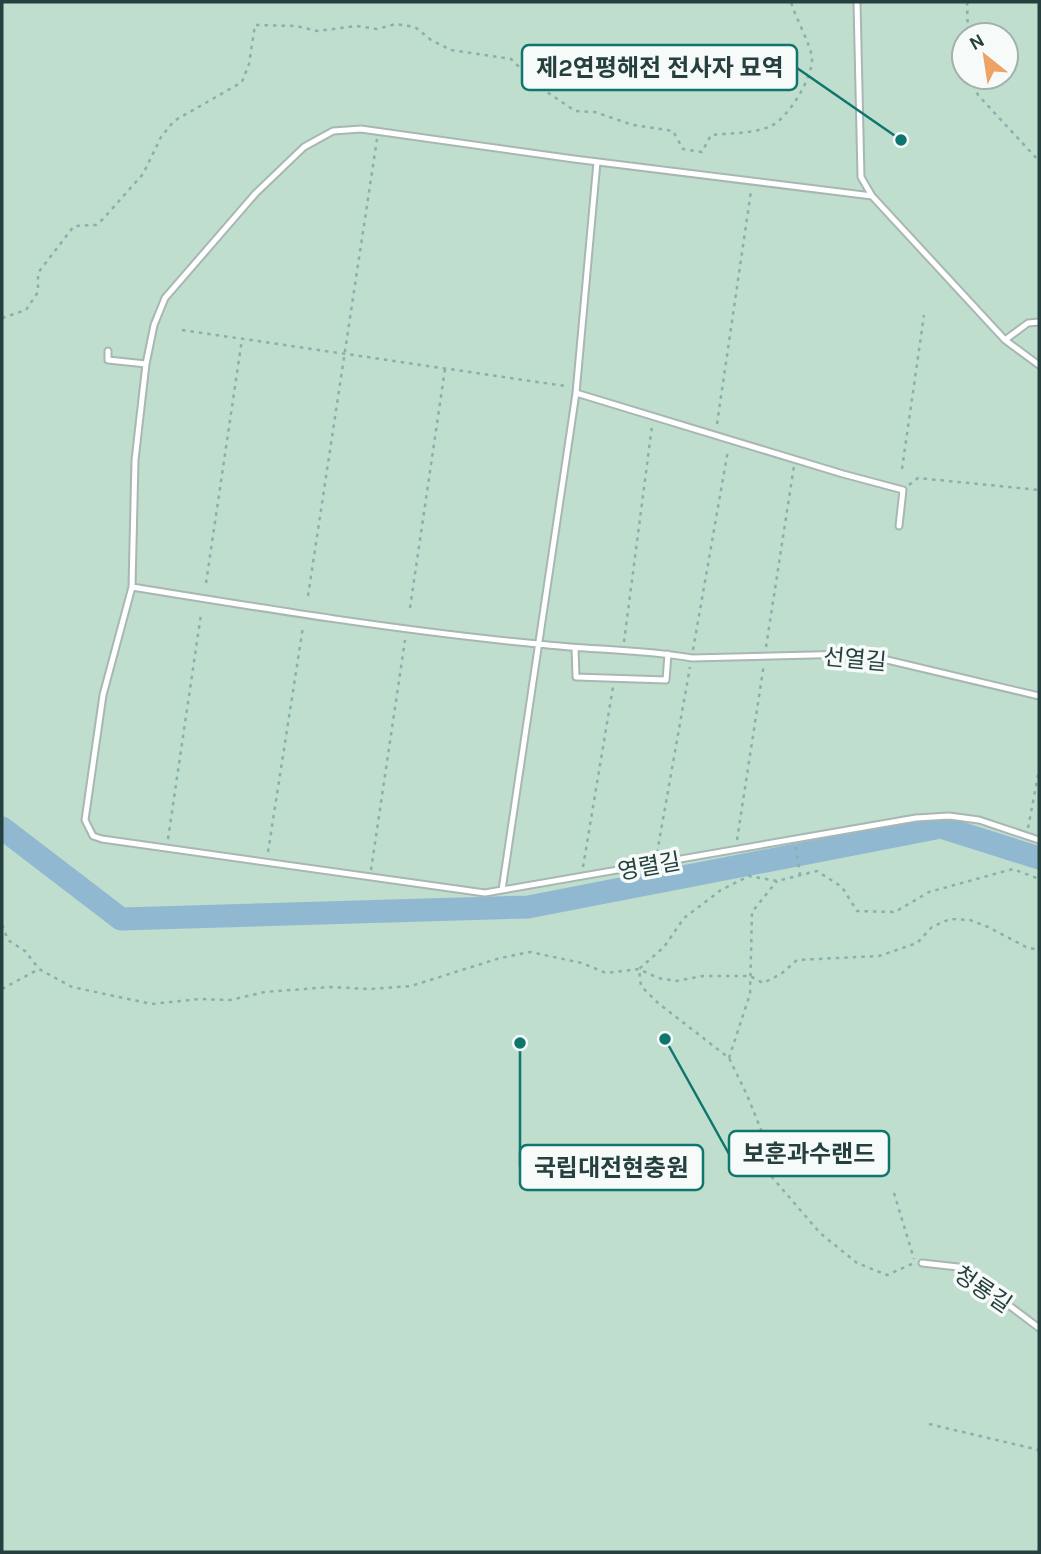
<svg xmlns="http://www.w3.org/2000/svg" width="1041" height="1554" viewBox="0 0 1041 1554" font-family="Karla,'Noto Sans KR',sans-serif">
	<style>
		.green { fill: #bfdece; fill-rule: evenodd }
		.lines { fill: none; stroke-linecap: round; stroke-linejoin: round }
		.river { stroke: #90b9d1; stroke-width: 23 }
		.service-casing { stroke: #a8b6b4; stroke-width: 9 }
		.path { stroke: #87b1ac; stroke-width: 2.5; stroke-dasharray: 3.5 5; stroke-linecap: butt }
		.service { stroke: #fff; stroke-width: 5 }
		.labels { text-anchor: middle; stroke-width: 7; stroke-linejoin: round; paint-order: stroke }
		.street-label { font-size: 23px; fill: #25403e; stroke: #f6faf9 }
		.leader { fill: none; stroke: #0f766e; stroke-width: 2.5 }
		.callout-dot { fill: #0f766e; stroke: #f6faf9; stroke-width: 2.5 }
		.callout { fill: #f6faf9; stroke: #0f766e; stroke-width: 2.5 }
		.callout-label { font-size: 24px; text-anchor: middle; font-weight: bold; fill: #25403e }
	</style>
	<rect width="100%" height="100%" fill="#e6eeec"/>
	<path class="green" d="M2 2H1039V1552H2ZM964 35H1006V77H964Z"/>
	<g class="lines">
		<path class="river" d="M2 828 121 919 528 907 941 827 1039 858"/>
		<g class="service-casing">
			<path id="service" d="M857 2 861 177 872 196 1005 340 1039 365
				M872 196 574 159 361 129 333 131 304 147 256 193 165 298 154 325 146 364 135 460 132 587 103 695 85 820 93 836 102 839 485 893 916 818 949 816 979 820 1039 840
				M1005 340 1028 323 1039 322
				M108 351V360L146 364
				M576 393 597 162
				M132 587C267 609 402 631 538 644 589 650 641 649 692 658L853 654 883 659 1039 696
				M575 648 576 677 666 680 668 654
				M502 890 576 393 843 474 903 490 899 526
				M922 1263 958 1267 1039 1328"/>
		</g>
		<path class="path" d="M967 2 968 35
			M970 77 978 95 1039 161
			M2 318 26 310 38 292V273L74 226 96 225 103 219 143 174 161 137 174 121 242 82 249 64 255 25 296 26 317 31 357 26 377 29 396 24 415 27 431 40 451 50 511 59 541 88 575 111 595 112 633 125 673 131 683 149 702 152 711 135C730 133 753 134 771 126 788 118 813 78 812 58 811 45 795 17 791 2
			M182 330 565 386
			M717 424 751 191
			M902 469 924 315
			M909 485 918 478 1039 490
			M206 583 242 339
			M308 596 377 139
			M410 608 445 369
			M624 642 652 426
			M766 647 794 466
			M693 650 728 450
			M1028 828 1039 770
			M168 839 201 614
			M737 840 764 664
			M796 847 800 875
			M268 852 303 627
			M657 853 690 667
			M583 867 613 687
			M371 870 405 640
			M2 925 8 940 25 951 39 969
			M2 989 39 969 72 987 152 1004 199 999 230 1000 265 992 330 987 370 989 411 986 500 958 530 952 582 963 606 973 639 969 658 978 676 981 703 976H750L763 983 781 974 797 960 879 956 917 943 932 927 950 919 970 920 988 927 1026 947 1039 950
			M729 1058 750 994 752 912 777 881
			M894 1193 914 1259
			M912 1264 887 1275 857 1263 820 1233 765 1169 764 1137 747 1095 729 1058 658 1003 641 986 639 969 664 947 684 918 721 890 749 876 777 881 817 871 842 887 857 911 895 912 929 892 1013 869 1039 879
			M929 1424 1039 1450"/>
		<use href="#service" class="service"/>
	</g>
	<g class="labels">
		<g class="street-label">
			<text transform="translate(855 659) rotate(5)" y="8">선열길</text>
			<text transform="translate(649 866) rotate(-10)" y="8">영렬길</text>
			<text transform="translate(983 1289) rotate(34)" y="8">청룡길</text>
		</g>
	</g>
	<path class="leader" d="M901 140L797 68M665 1039L729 1154M520 1043L520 1167"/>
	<g class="callout-dot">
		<circle cx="901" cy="140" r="7"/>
		<circle cx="665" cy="1039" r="7"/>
		<circle cx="520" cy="1043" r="7"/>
	</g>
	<g class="callout">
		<rect x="522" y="45" width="275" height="45" rx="7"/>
		<rect x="729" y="1131" width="160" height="45" rx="7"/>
		<rect x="520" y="1145" width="183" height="45" rx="7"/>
	</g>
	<g class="callout-label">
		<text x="660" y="76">제2연평해전 전사자 묘역</text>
		<text x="809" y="1162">보훈과수랜드</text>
		<text x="611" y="1176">국립대전현충원</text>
	</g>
	<rect width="1041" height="1554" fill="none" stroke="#25403e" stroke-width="7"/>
	<g transform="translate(985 56) rotate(330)"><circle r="33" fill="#f6faf9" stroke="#a2b0ae" stroke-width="2"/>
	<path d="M0-5L12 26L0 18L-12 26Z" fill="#eea263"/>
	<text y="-10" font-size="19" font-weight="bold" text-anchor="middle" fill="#25403e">N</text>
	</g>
</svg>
